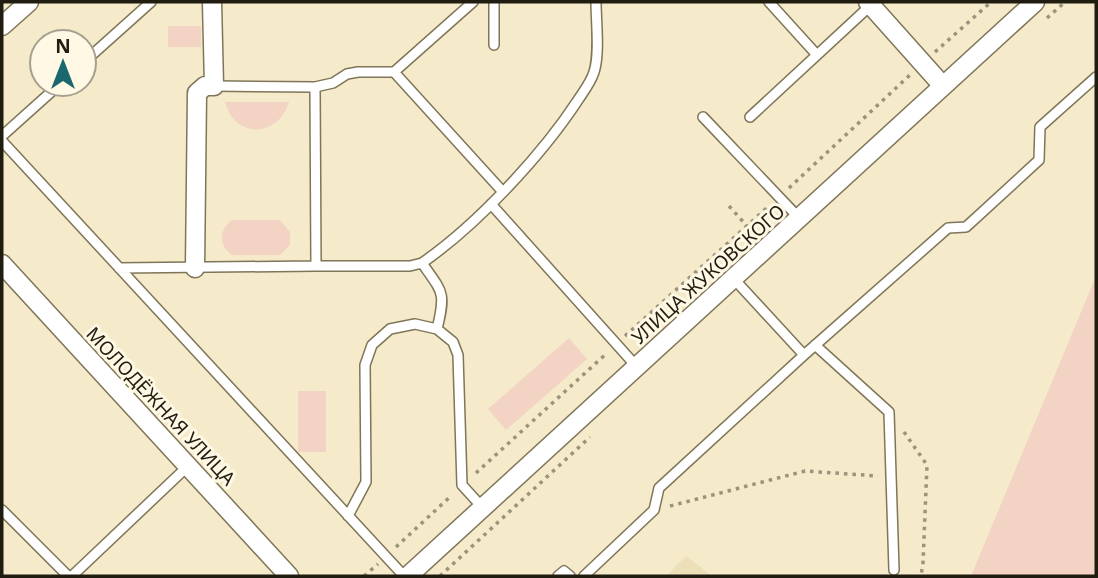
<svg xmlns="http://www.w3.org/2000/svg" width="1098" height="578" viewBox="0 0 1098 578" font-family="'Noto Sans',sans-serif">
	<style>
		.built { fill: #eddfb8 }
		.green { fill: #f2d3c4 }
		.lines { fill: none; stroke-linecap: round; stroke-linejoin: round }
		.lane-casing { stroke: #7f7558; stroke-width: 12 }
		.street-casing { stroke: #7f7558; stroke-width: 21 }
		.path { stroke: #9b937b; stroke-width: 3.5; stroke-dasharray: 3.5 5; stroke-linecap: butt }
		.lane { stroke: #fff; stroke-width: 9 }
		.street { stroke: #fff; stroke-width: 18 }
		.labels { text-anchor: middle; stroke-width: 6; stroke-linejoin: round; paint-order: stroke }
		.street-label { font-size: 19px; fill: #201c10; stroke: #fef8e4 }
	</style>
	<rect width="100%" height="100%" fill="#f5eaca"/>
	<path class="built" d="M686 556 712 576H666Z"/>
	<path class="green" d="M168 26H201V47H168Z
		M225 102H289C278 138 235 139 225 102Z
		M232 220H280L290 232V245L280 255H232C218 245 219 230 232 220Z
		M1096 276V576H971Z
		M569 338 587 359 506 430 488 409Z
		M298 391H326V452H298Z"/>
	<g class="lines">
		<g class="lane-casing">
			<path id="lane" d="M494 2V45
				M769 2 817 55
				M84 62 151 2
				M394 72 503 192
				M214 86 315 87 333 83 347 74 358 72H394L473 2
				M703 117 800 219
				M750 117 871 5
				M2 136 60 84
				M2 141 404 576
				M491 204 637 367
				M422 263C443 293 446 292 437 329
				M316 266H410L422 263C477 225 542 155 578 100 584 91 591 82 594 72 600 54 596 21 596 2
				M119 268 316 266 315 87
				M734 279 804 355
				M815 345 889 412 894 570
				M2 510 68 576
				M348 516 366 482 365 365 372 345 390 329 415 324 437 329 453 342 458 355 462 485 482 507
				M72 576 188 466
				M558 576 564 571 570 576
				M584 576 654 510 659 488 804 355 948 228 966 227 1039 160 1040 127 1096 77"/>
		</g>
		<g class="street-casing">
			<path id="street" d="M868 2 943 86
				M2 26 29 2
				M2 264 289 576
				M195 268 197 93 205 86H214L212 2
				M408 576 1035 2"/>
		</g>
		<path class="path" d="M1047 18 1065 2
			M935 52 991 2
			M789 188 911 74
			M729 206 747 226
			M625 336 770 205
			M904 432 927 465 923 563 921 576
			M476 473 607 353
			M670 506 805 471 878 476
			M396 547 452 495
			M364 576 378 564
			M440 576 590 437"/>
		<use href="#lane" class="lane"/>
		<use href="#street" class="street"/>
	</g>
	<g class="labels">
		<g class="street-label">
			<text transform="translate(708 274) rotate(-42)" y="7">УЛИЦА ЖУКОВСКОГО</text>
			<text transform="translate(161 406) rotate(47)" y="7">МОЛОДЁЖНАЯ УЛИЦА</text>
		</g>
	</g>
	<rect width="1098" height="578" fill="none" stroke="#201c10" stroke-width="7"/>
	<g transform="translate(63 63)"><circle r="33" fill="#fef8e4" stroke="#a5a08f" stroke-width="2"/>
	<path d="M0-5L12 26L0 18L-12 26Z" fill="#1a686d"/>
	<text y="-10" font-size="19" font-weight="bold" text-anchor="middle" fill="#201c10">N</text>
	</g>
</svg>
